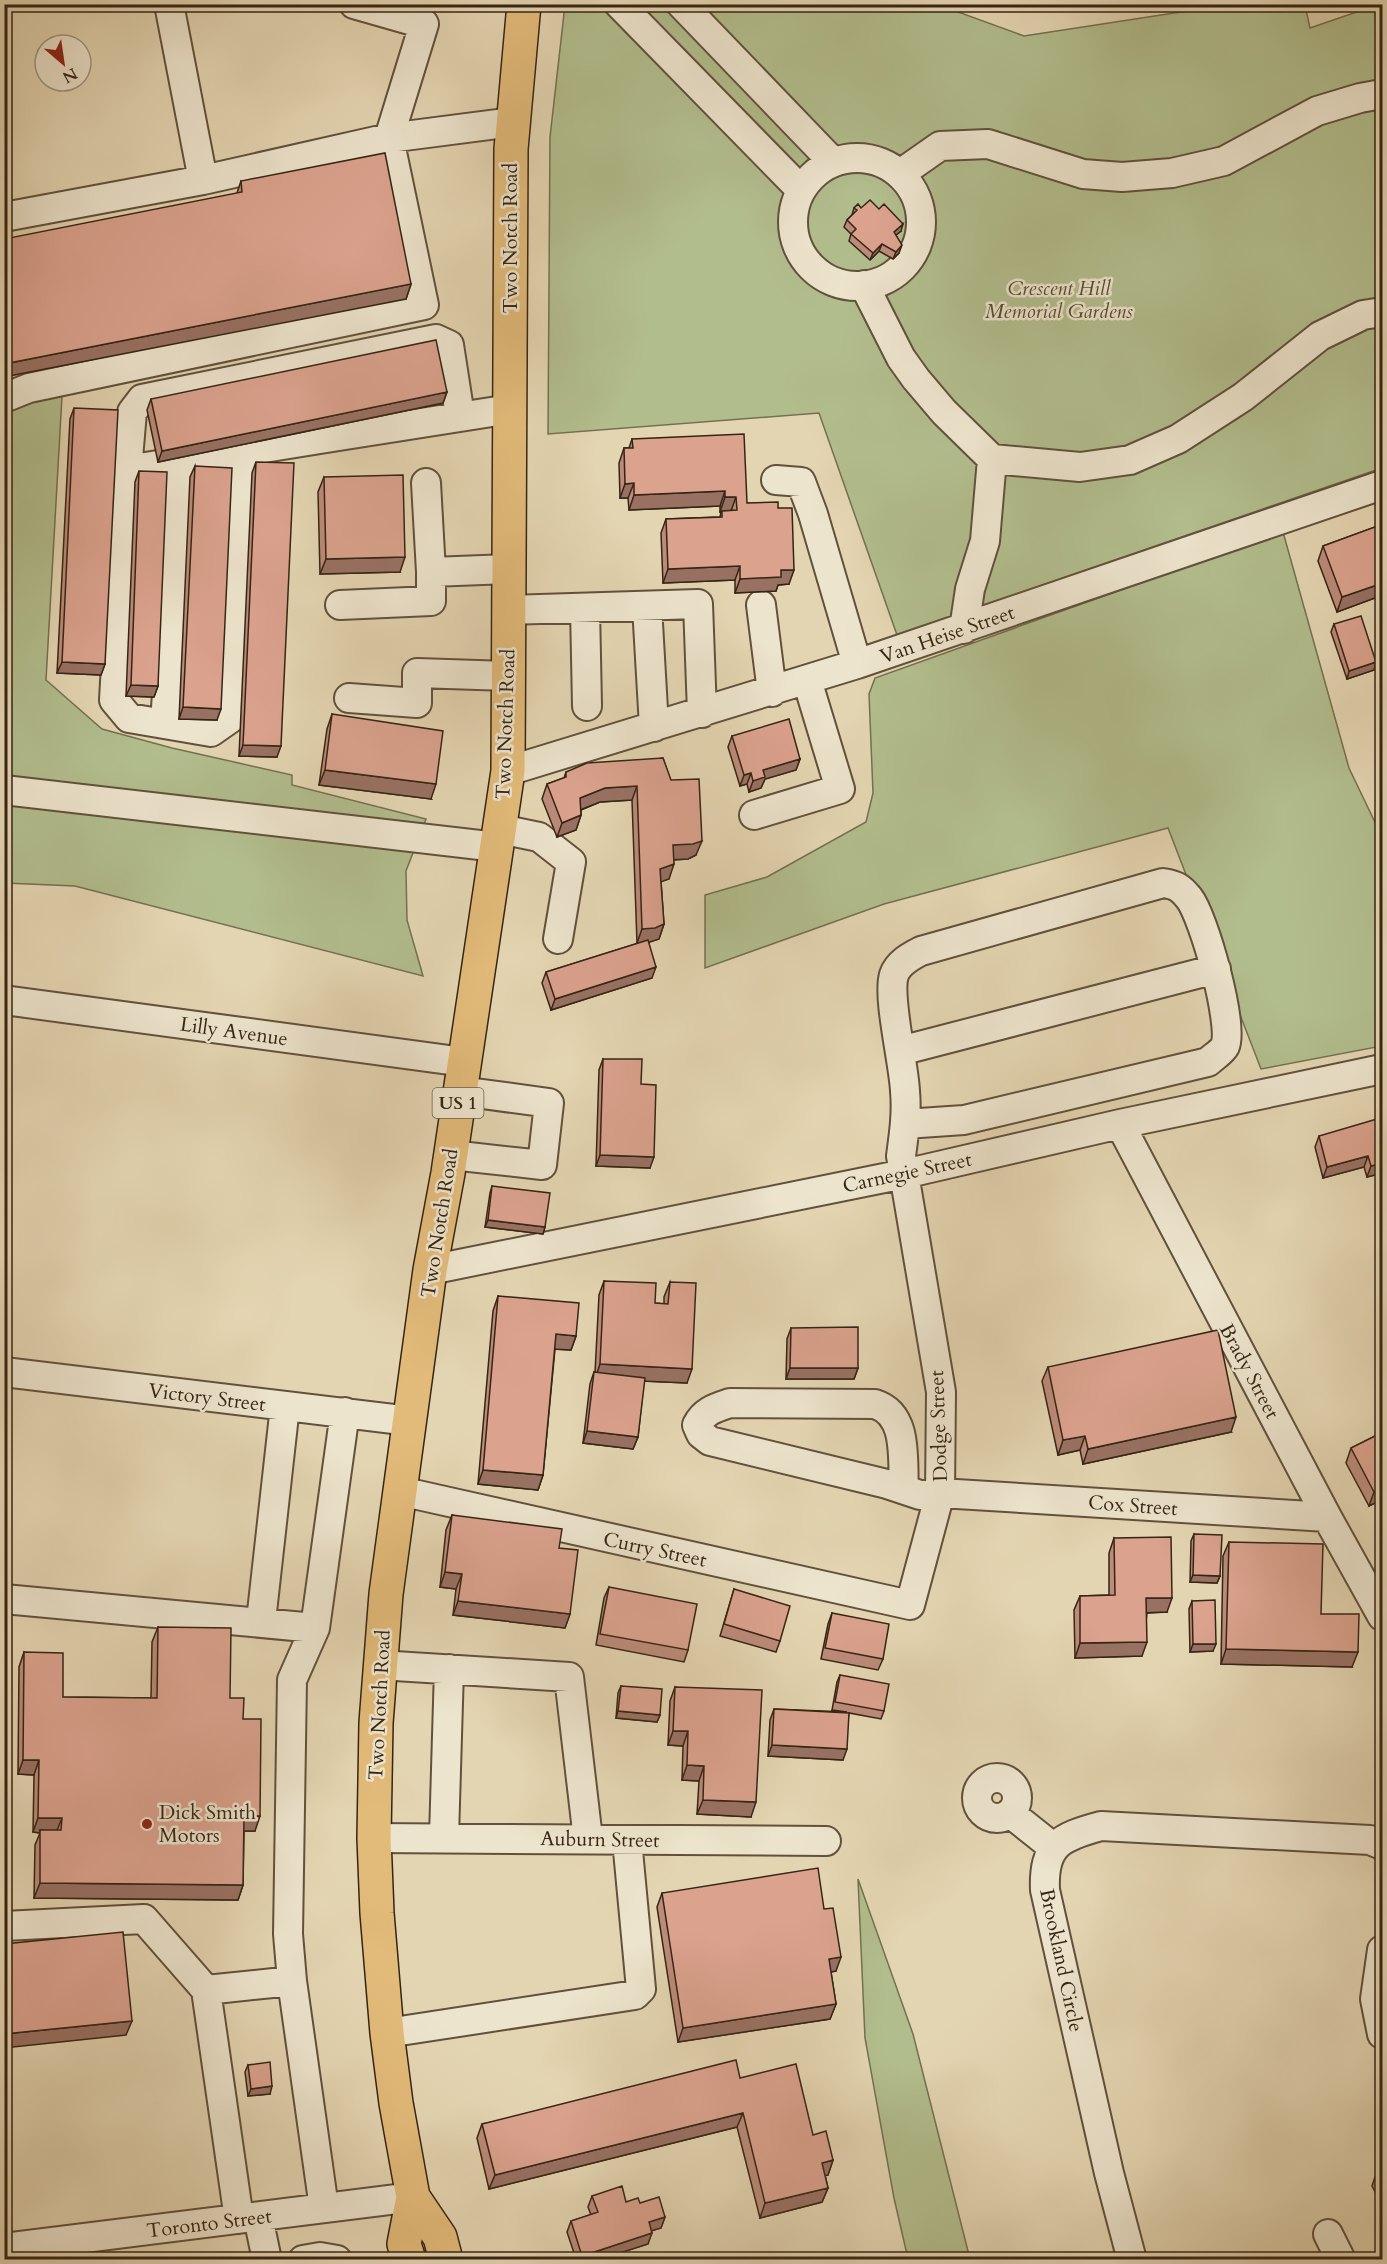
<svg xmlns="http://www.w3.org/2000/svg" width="1387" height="2264" viewBox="0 0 1387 2264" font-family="Cardo,serif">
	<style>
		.green { fill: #b2bd8d; stroke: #747150; stroke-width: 1.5 }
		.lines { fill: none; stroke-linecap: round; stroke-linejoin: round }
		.minor-casing { stroke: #61513c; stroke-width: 32 }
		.major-casing { stroke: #352514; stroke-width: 36 }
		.minor { stroke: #ede4cd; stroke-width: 28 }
		.major { stroke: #e2ba79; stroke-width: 33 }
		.wall { fill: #bc8b7a; stroke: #352514; stroke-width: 1.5 }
		.shaded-wall { fill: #997163; stroke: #352514; stroke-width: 1.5 }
		.building { fill: #dba28e; stroke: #352514; stroke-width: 1.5 }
		.poi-dot { fill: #8f2418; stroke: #ede4cd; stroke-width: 2 }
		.labels { text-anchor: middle; stroke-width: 5; stroke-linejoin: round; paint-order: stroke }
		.shield { fill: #ede4cd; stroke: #6c5e4c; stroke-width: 1.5 }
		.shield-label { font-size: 18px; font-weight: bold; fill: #352514 }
		.street-label { font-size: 20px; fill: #352514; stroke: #ede4cd }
		.park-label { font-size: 20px; font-style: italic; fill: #544b32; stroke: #ede4cd }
		.poi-label { font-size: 20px; fill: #352514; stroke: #ede4cd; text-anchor: start }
	</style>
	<rect width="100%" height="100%" fill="#e4d5b2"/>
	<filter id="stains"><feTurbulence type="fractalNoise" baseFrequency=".00333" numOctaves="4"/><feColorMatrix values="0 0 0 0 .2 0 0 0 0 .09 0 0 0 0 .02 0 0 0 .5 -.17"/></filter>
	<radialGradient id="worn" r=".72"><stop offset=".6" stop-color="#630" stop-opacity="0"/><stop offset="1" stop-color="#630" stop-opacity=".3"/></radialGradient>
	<path class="green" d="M1233 4 1305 5 1310 28 1377 5H1382V468L897 635 819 413 548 434 550 137 565 5H939L1024 36Z
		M62 396 46 680 102 729 172 748 292 775V785L426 819 406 871 407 920 423 976 75 886 5 883V419L17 404Z
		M1283 532 1349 768 1382 837V1046L1261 1069 1168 828 884 904 705 968V895L767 877 866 822 873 793 869 694 875 678Z
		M858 1879 913 2034 970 2259H908L894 2198 865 2038Z"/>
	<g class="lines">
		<g class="minor-casing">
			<path id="minor" d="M169 4 203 180
				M619 4 801 190
				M681 4 833 162
				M793 222a64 64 0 1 1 128 0a64 64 0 1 1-128 0Z
				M900 174 940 146 988 144 1083 174 1122 177 1172 173 1224 161 1317 111 1360 98 1382 94
				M4 217 203 180 389 138 513 122
				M864 285 901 358 916 379 944 412 992 459 1080 467 1130 460 1178 439 1243 397 1320 336 1363 315 1382 312
				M4 398 29 388 424 305 389 138 424 24 354 4
				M460 416 449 345 436 339 142 399 132 412 127 470C255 449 382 429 510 409
				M127 470 114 700 129 718 211 732 231 718 241 451
				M776 480 801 482 813 514 857 664
				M426 483 431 572 509 569
				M340 605 431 601V572
				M761 605 772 692
				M647 606 654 727
				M585 608 587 706
				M508 610 698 604 702 713
				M964 629 970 589 985 541 992 459
				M349 698 417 703V673L508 676
				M165 724 182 461
				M508 771 857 664 1382 485
				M4 790 497 847
				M754 815 840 789 807 680
				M500 829 539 837 571 862 558 939
				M4 1000 464 1062
				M900 1051 1216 969
				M1120 1124 1327 1517 1382 1616
				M451 1155 542 1165 549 1103 460 1091
				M430 1270 904 1174 1120 1124 1382 1069
				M4 1372 410 1421
				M904 1489C902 1460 909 1415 875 1404L730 1403C715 1408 704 1411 697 1425L701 1434 710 1441 887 1484 920 1495 940 1493 1327 1517
				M400 1491 910 1605 940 1493 941 1392 901 1156C904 1134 907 1113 905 1091 904 1065 887 996 894 975 898 963 911 956 921 951L1163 883C1176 885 1180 887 1189 898 1204 917 1234 1025 1225 1046 1222 1052 1213 1057 1208 1062L964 1120 905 1124
				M4 1599 315 1628
				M261 1621 285 1406
				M379 1665 569 1677 588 1839
				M977 1798a20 20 0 1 1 40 0a20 20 0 1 1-40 0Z
				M1010 1813 1054 1848
				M444 1837 449 1669
				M374 1838 826 1841
				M4 1926 144 1919 206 1990 292 1981
				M1382 1950 1375 1999 1382 2034
				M206 1990 239 2219
				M387 2033 635 1995 641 1989 627 1840
				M324 2208 292 1981 288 1934 292 1680 315 1628 345 1412
				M258 2217 267 2260
				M1328 2234 1341 2260
				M4 2248 413 2197
				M303 2260 320 2257 337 2260
				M1132 2260 1109 2173 1045 1890C1043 1845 1060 1837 1101 1826L1370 1840 1382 1845"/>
		</g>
		<g class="major-casing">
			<path id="major" d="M413 2197 440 2237 446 2260
				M409 2260 404 2244 413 2197 396 2103 387 2033 377 1913 374 1838 376 1723 386 1594 430 1270 448 1173 508 771 511 149 524 4"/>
		</g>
		<use href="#minor" class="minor"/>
		<use href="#major" class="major"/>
	</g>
	<path class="wall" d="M241 181 411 284 406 299 237 193Z
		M854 208H861L901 231 896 235 899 253 893 259 879 251 870 260 849 241 851 234 844 227 847 220 852 215Z
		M447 392 443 403 158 462 147 410 151 399Z
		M74 408 105 664 101 675 57 673 70 419Z
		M632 439 747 503 778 508 789 584 778 585 776 591 735 593V580L663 583 661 533 666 519 720 517 721 512H720V506L629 510 628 498H620L619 463 624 448H629Z
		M256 462 277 757 239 756 252 473Z
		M195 466 217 720 179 719 190 477Z
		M139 471 158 686 154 697 126 696 135 482Z
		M324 477 400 572 320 574 318 492Z
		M1383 524V595L1337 612 1318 561 1323 546Z
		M1334 624 1374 670 1347 679 1331 632Z
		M332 714 431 799 319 785 327 729Z
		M732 736 800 759 796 770 765 779 761 788 749 792 747 784 740 786 728 747Z
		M663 758 696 855 688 859 674 860 669 879 661 881 664 924 659 939 649 942 652 978 551 1010 542 983 546 972 639 943H637L632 800 600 802 581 810V815L576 830 557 837 542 799 547 784 564 778 566 772Z
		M603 1059 641 1084 650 1168 596 1166 599 1070Z
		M1319 1136 1383 1137V1173L1367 1177 1364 1167 1323 1178 1315 1147Z
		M492 1186 545 1227 543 1234 485 1227 490 1193Z
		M604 1281 655 1303 664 1304V1297L670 1282 687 1383 644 1381 638 1437 633 1449 583 1443 590 1384 594 1372 595 1373 599 1295Z
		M498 1296 576 1336 571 1350 555 1349 543 1475 538 1490 478 1484 493 1311Z
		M791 1328 858 1368 854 1379H786L787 1339Z
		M1048 1367 1231 1432 1083 1464 1080 1450 1058 1455 1042 1381Z
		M1383 1432V1499L1369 1506 1346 1463 1351 1448Z
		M452 1515 559 1548 570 1614 565 1628 453 1615 456 1589 440 1587 446 1530Z
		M1194 1534 1220 1576 1217 1583 1190 1582 1191 1541Z
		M1114 1538 1167 1612 1147 1613 1142 1656 1075 1658 1074 1610 1080 1596 1109 1595V1553Z
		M1229 1542 1352 1667 1221 1664 1223 1556Z
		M609 1587 688 1650 684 1662 596 1645 604 1598Z
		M734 1589 780 1641 776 1652 720 1636Z
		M1192 1601 1213 1651 1190 1652 1189 1609Z
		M832 1613 883 1659 878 1670 821 1659 828 1624Z
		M158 1627 230 1698 243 1719 255 1831H244L243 1885 238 1900 34 1898 35 1845 40 1833 33 1832 34 1775 18 1774 19 1667 24 1652 63 1697 151 1698 152 1642Z
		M840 1675 884 1711 881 1719 849 1713 843 1760 768 1756 770 1720 774 1709 847 1712 832 1710 837 1682Z
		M621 1686 660 1715 657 1722 616 1718 618 1693Z
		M675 1687 751 1817 697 1814 699 1781 682 1780 683 1746 668 1745 670 1701Z
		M662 1893 824 1909 836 1971 831 1972 836 2004 830 2019 678 2042 657 1907Z
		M248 2065 270 2094 248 2096 245 2072Z
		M740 2078 813 2135 833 2160 828 2175H825L828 2188 822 2202 760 2218 737 2127 489 2189 477 2138 482 2124Z
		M1383 2169V2207L1372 2186 1377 2171Z
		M592 2196 626 2202 640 2203 665 2217 661 2228 651 2231 648 2244 601 2259H576L567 2232 571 2221 591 2215 588 2207Z"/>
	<path class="shaded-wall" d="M903 224 901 231 891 239 894 232Z
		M882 244 879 251 870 260 873 253Z
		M902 245 899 253 893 259 896 252Z
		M411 284 406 299 4 377V364Z
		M447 392 443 403 158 462 162 451Z
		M634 483 628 498H620L625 484Z
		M725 491 720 506 629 510 634 495Z
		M725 497H736L731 511 720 512Z
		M405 557 400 572 320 574 326 559Z
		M740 566 735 580 663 583 668 569Z
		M781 570H794L789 584 778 585 776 591 735 593 740 579Z
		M1383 583V595L1337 612 1342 597Z
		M62 662 105 664 101 675 57 673Z
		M1376 662 1374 670 1347 679 1349 671Z
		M131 685 158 686 154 697 126 696Z
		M183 707 221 709 217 720 179 719Z
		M243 745 281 746 277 757 239 756Z
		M800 759 796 770 765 779 761 788 749 792 753 781 763 770Z
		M325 770 436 784 431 799 319 785Z
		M751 773 747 784 740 786 744 775Z
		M637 786 632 800 600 802 575 812 580 798 605 788Z
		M581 815 576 830 557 837 562 823Z
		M702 841 696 855 688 859 667 860 673 845Z
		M674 864 669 879 655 884 660 869Z
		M664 924 659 939 650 942 637 943 642 929Z
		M656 967 652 978 551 1010 555 999Z
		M600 1155 654 1157 650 1168 596 1166Z
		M1368 1156 1364 1167 1323 1178 1327 1167Z
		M1383 1163V1173L1367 1177 1371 1166Z
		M488 1220 545 1227 543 1234 485 1227Z
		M556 1334 576 1336 571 1350 551 1349Z
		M600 1364 692 1369 687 1383 595 1379Z
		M790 1368H858L854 1379H786Z
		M1236 1417 1231 1432 1083 1464 1088 1449Z
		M587 1431 638 1437 633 1449 583 1443Z
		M1085 1436 1080 1450 1058 1455 1063 1440Z
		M483 1470 543 1475 538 1490 478 1484Z
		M1383 1487V1499L1369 1506 1374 1492Z
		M445 1572 462 1574 456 1589 440 1587Z
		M1193 1575 1220 1576 1217 1583 1190 1582Z
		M1146 1598H1172L1167 1612 1141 1613Z
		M458 1601 570 1614 565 1628 453 1615Z
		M1147 1642 1142 1656 1075 1658 1080 1643Z
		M1193 1644H1216L1213 1651 1190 1652Z
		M1226 1649 1358 1652 1352 1667 1221 1664Z
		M618 1711 660 1715 657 1722 616 1718Z
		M673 1731H688L683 1746 668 1745Z
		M772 1745 847 1749 843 1760 768 1756Z
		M23 1760H39L34 1775 18 1774Z
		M687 1765 704 1766 699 1781 682 1780Z
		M703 1800 756 1802 751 1817 697 1814Z
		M244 1816H260L255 1831H239Z
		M38 1818H62L56 1833 40 1830V1833L33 1832Z
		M40 1883 243 1885 238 1900 34 1898Z
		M841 1957 836 1971 824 1973 829 1959Z
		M836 2004 830 2019 678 2042 683 2028Z
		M132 2021 126 2035 4 2048V2034Z
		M272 2086 270 2094 248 2096 251 2089Z
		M743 2113 737 2127 489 2189 495 2175Z
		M833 2160 828 2175 816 2177 822 2163Z
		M828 2188 822 2202 760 2218 765 2203Z
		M665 2217 661 2228 644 2233 649 2222Z
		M652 2233 648 2244 601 2259H581L582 2256Z"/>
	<path class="building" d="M385 153 411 284 4 364V239L242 192 241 181Z
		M870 200 879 209 884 204 903 224 894 232 902 245 896 252 882 244 873 253 851 234 856 229 847 220 857 210 854 208 858 204 861 208Z
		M436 340 447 392 162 451 151 399Z
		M74 408 118 410 105 664 62 662Z
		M744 434 747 503 778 502V508H792L794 570H781V577L740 579V566L668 569 666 519 722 517V511L737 510 736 497H725V491L634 495V483L625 484 624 448H633L632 439Z
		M256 462 294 463 281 746 243 745Z
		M195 466 232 468 221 709 183 707Z
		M139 471 167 472 158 686 131 685Z
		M403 475 405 557 326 559 324 477Z
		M1383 524V583L1342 597 1323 546Z
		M1361 616 1376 662 1349 671 1334 624Z
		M332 714 443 731 436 784 325 770Z
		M789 719 800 759 763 770 765 777 753 781 751 773 744 775 732 736Z
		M663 758 671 780 699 779 702 841 693 844 673 845 674 864 660 869 664 924 655 928 642 929 637 786 605 788 580 798 581 815 562 823 547 784 566 777V772L587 763Z
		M648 940 656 967 555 999 546 972Z
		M603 1059H642L641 1084 656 1085 654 1157 600 1155Z
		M1377 1119 1383 1137V1163L1371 1166 1368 1156 1327 1167 1319 1136Z
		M492 1186 550 1193 545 1227 488 1220Z
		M604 1281 656 1283 655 1303 668 1304 670 1282 696 1283 692 1369 600 1364Z
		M498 1296 579 1303 576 1336 556 1334 543 1475 483 1470Z
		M858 1327V1368H790L791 1328Z
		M1218 1330 1236 1417 1088 1449 1085 1436 1063 1440 1048 1367Z
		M594 1372 645 1378 638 1437 587 1431Z
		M1383 1432V1487L1374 1492 1351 1448Z
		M452 1515 562 1529 559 1548 578 1550 570 1614 458 1601 462 1574 445 1572Z
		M1194 1534 1222 1535 1220 1576 1193 1575Z
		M1171 1537 1172 1598H1146L1147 1642 1080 1643V1596L1115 1595 1114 1538Z
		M1229 1542 1323 1544 1321 1614H1359L1358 1652 1226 1649Z
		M609 1587 697 1604 688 1650 600 1634Z
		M734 1589 790 1606 780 1641 724 1624Z
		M1215 1600 1216 1644H1193L1192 1601Z
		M832 1613 889 1624 883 1659 825 1648Z
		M158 1627 231 1628 230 1698H244L243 1719H261L260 1816H244L243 1885 40 1883V1830H61L62 1818H38L39 1760H23L24 1652 63 1653V1697L157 1698Z
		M840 1675 889 1684 884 1711 835 1702Z
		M621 1686 662 1689 660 1715 618 1711Z
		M675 1687 762 1690 756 1802 703 1800 704 1766 687 1765 688 1731H673Z
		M774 1709 849 1713 847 1749 772 1745Z
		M818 1868 824 1909 833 1908 841 1957 829 1959 836 2004 683 2028 662 1893Z
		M123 1932 132 2021 4 2034V1944Z
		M736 2060 740 2078 796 2064 813 2135 826 2131 833 2160 822 2163 828 2188 765 2203 743 2113 495 2175 482 2124Z
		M270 2062 272 2086 251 2089 248 2065Z
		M1383 2169V2182L1377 2171Z
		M622 2186 626 2202 638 2198 640 2203 659 2197 665 2217 649 2222 652 2233 582 2256 571 2221 598 2212 592 2196Z"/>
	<circle class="poi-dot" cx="147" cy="1824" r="6"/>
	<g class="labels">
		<rect class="shield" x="432.5" y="1088" width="51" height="30" rx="4.5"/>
		<g class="shield-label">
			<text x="458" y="1109">US 1</text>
		</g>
		<g class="street-label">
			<text transform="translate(510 238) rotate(-90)" y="7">Two Notch Road</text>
			<text transform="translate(947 634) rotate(-19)" y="7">Van Heise Street</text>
			<text transform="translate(505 724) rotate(-88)" y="7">Two Notch Road</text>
			<text transform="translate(234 1031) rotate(8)" y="7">Lilly Avenue</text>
			<text transform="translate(907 1172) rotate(-12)" y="7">Carnegie Street</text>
			<text transform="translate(439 1223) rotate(-81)" y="7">Two Notch Road</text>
			<text transform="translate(1250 1371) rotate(62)" y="7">Brady Street</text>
			<text transform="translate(207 1397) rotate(7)" y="7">Victory Street</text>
			<text transform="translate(938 1426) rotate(-92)" y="7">Dodge Street</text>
			<text transform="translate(1133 1505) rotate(4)" y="7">Cox Street</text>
			<text transform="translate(655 1549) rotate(12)" y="7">Curry Street</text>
			<text transform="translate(379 1705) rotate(-87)" y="7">Two Notch Road</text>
			<text transform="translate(600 1839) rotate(1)" y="7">Auburn Street</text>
			<text transform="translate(1062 1960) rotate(78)" y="7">Brookland Circle</text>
			<text transform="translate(209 2223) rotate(-7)" y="7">Toronto Street</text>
		</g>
		<g class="park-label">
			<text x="1059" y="295">Crescent Hill<tspan x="1059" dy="23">Memorial Gardens</tspan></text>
		</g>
		<g class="poi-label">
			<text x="159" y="1819">Dick Smith<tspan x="159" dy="23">Motors</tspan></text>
		</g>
	</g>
	<rect width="1387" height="2264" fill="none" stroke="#e4d5b2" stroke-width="24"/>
	<rect x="6" y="6" width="1375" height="2252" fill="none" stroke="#352514" stroke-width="3"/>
	<rect x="12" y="12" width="1363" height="2240" fill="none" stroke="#352514" stroke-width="1.5"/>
	<g transform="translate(63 63) rotate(151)"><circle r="28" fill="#ede4cd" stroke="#a39883" stroke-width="1.5"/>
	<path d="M0-4.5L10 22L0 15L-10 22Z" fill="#8f2418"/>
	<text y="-9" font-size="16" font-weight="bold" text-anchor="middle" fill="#352514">N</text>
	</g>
	<rect width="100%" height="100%" filter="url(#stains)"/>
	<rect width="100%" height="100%" fill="url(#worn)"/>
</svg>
